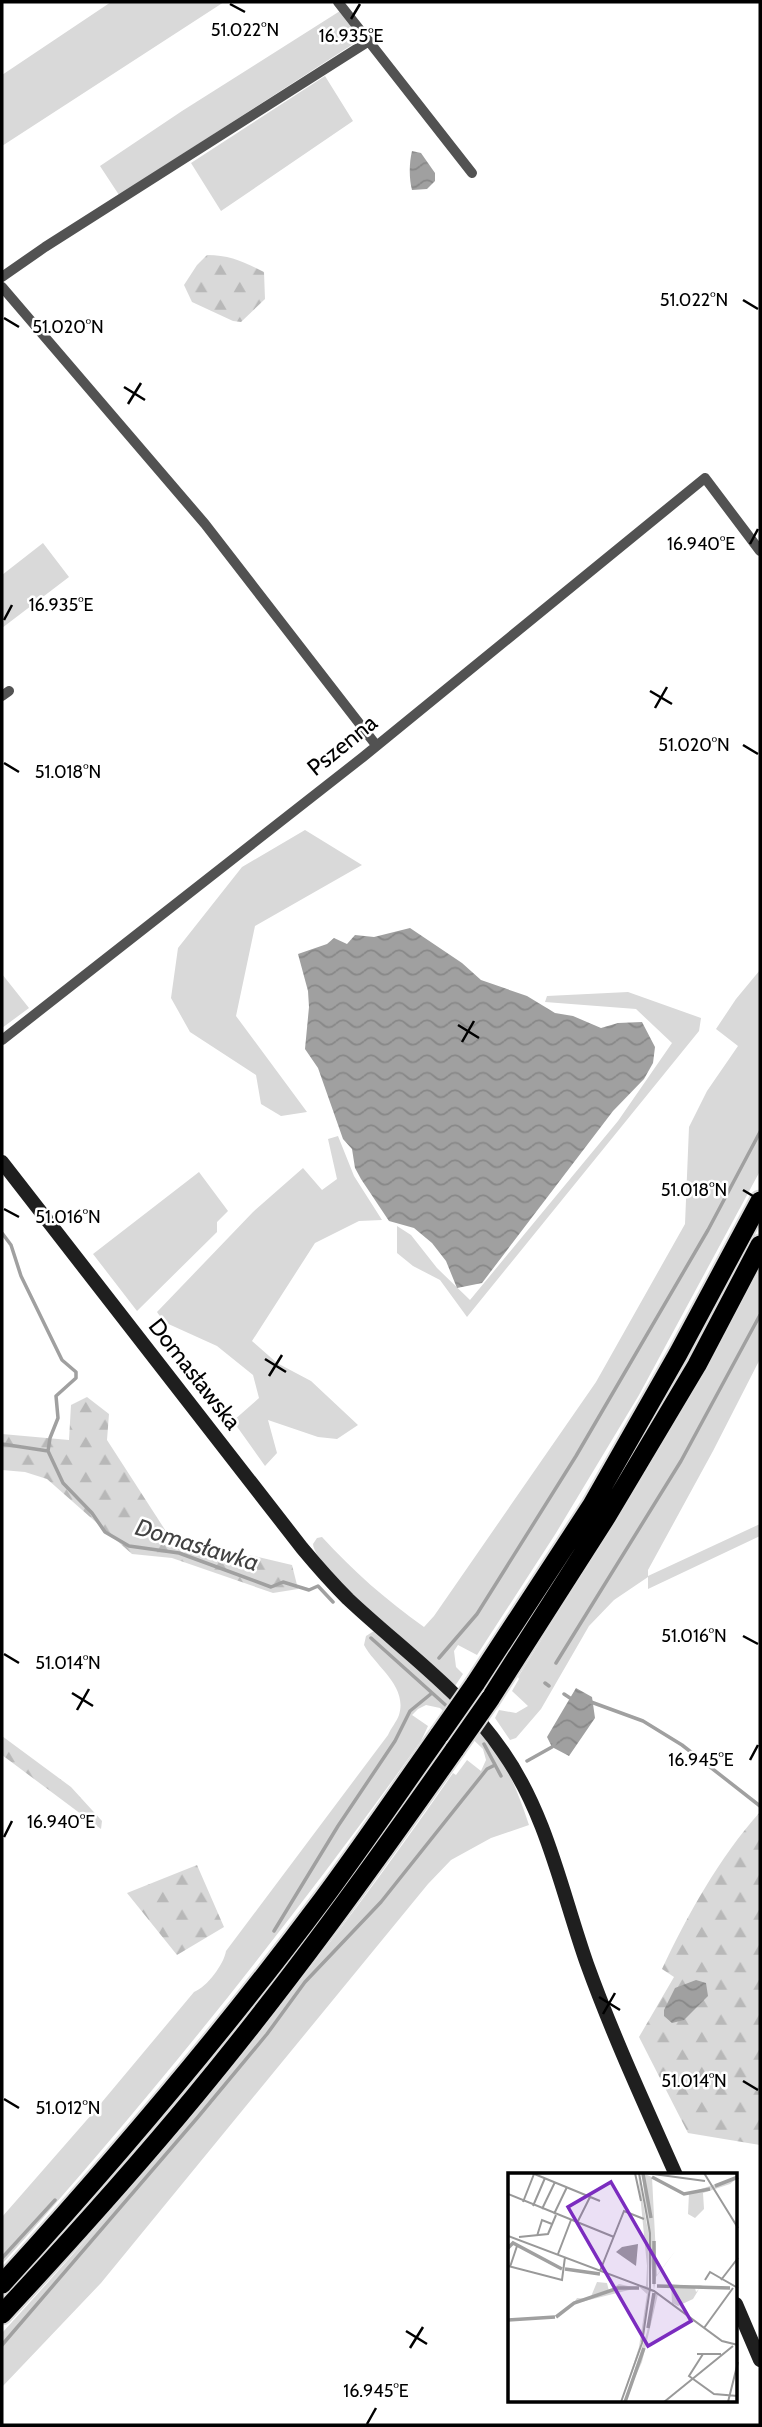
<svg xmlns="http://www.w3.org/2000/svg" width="762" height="2427" viewBox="0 0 762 2427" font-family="Cabin,sans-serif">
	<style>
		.green { fill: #d9d9d9 }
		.forest { fill: url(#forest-firs) }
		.water { fill: url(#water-waves) }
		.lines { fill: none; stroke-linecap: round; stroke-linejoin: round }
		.stream { stroke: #a0a0a0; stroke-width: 3.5 }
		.highway-casing { stroke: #dbdbdb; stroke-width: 23 }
		.street { stroke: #525252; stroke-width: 10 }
		.secondary { stroke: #1f1f1f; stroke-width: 14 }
		.highway { stroke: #000; stroke-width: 19 }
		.highway-bridge-casing { stroke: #dbdbdb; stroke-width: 23; stroke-linecap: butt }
		.highway-bridge { stroke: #000; stroke-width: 19 }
		.ticks { fill: none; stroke: #000; stroke-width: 2.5 }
		.labels { text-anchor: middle; stroke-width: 5; stroke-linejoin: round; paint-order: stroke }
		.street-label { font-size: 23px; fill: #000; stroke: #fff }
		.water-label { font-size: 24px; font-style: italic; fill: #414141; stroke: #fff }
		.inset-river { fill: none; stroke: #a0a0a0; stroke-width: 3.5 }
		.inset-road { fill: none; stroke: #999; stroke-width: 2 }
		.view { fill: #7b2cbf; fill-opacity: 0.15; stroke: #7b2cbf; stroke-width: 3.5 }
		.inset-edge { fill: none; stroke: #000; stroke-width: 3.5 }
		.ticks-label { font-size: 18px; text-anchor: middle; fill: #000; stroke: #fff; stroke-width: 5; stroke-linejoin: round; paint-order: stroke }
	</style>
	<defs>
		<pattern id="forest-firs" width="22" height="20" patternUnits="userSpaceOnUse" patternTransform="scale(1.75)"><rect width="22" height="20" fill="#d9d9d9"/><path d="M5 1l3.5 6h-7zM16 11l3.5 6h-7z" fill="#b8b8b8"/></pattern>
		<pattern id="water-waves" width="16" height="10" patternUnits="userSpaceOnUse" patternTransform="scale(1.75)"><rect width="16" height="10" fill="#a0a0a0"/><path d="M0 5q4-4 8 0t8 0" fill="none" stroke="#888"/></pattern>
	</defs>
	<rect width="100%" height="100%" fill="#fff"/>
	<path class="green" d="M111 2H224L2 146V75Z
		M340 11 361 39 119 195 100 166 182 111Z
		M325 76 353 121 221 211 191 163Z
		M43 543 69 577 2 628V575Z
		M305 830 362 865 255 926 236 1016 307 1112 281 1116 261 1104 256 1075 190 1032 171 998 178 948 242 867Z
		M760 970V1171L639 1395 556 1533 477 1655 458 1645 454 1651 456 1667 463 1674 455 1686C430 1664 315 1571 313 1544L317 1538 322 1537C353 1571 386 1600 424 1627L434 1616 596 1382 685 1224 689 1127 707 1091 738 1046 716 1029 736 999Z
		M2 974 29 1008 2 1028Z
		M628 992 701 1018 699 1031 467 1317 440 1280 413 1266 397 1253V1226L411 1235 437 1268 470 1300 618 1121 672 1043 636 1009 545 1002 547 996Z
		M338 1136 354 1176 382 1220 359 1221 315 1243 252 1341 277 1363 311 1381 358 1425 337 1439 318 1437 268 1420 277 1453 265 1466 233 1421 259 1398 253 1375 217 1346 164 1322 157 1312 253 1212 303 1168 322 1190 337 1179 328 1139Z
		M199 1172 228 1211 217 1222V1232L137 1311 93 1254Z
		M760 1270V1359L713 1451 648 1570V1576L760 1524V1536L648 1589V1577L614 1600 589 1626 541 1709 516 1738 510 1740 495 1718 499 1710 516 1713 528 1706 512 1691 519 1679 518 1677 639 1484Z
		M374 1631C412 1663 458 1698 488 1738 507 1763 519 1795 529 1825L491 1838 451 1860 428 1884 101 2283 2 2387V2333C164 2156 316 1971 453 1773L456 1775 467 1760 481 1771 486 1760 483 1749 440 1708 426 1705 418 1709 412 1715 428 1726 421 1741C291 1923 152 2097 2 2264V2217L92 2114 194 1992C207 1987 224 1964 226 1951L388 1735C391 1728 397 1721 399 1715 408 1686 375 1666 364 1645L366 1636Z"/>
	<path class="forest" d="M207 255C230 255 244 262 264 272L265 299 241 322 233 321 192 302 184 285 197 265Z
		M87 1397 109 1414 107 1440 169 1536 292 1565 298 1589 273 1593 172 1558 132 1554 47 1479 25 1472 2 1470V1434L69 1440 71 1405Z
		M2 1736 71 1787 102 1821 101 1829 2 1755Z
		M760 1812V2145L688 2133 639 2037 674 1977 662 1969C688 1914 719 1858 760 1812Z
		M197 1865 224 1927 177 1955 127 1893Z"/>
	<path class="water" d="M412 151 421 153 435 173V181L427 189 412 190C409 179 409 163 412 151Z
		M410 928 462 963 481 980 527 996 555 1013 573 1016 601 1028 618 1023 642 1022 655 1047 653 1063 644 1079 613 1111 482 1283 457 1288 446 1261 432 1243 414 1228 389 1221 361 1179 355 1168 352 1149 343 1139 318 1068 305 1049 309 1007 308 991 298 954 327 944 334 938 347 944 355 935 374 937Z
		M576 1688 592 1697 595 1718 569 1756 552 1747 547 1737Z
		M696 1980 706 1983 708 1996 684 2020 672 2023 664 2016V2010L675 1988Z"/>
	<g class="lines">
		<path class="stream" d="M2 1233 11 1245 21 1276 62 1360 76 1372V1378L56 1396 58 1418 50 1438 48 1451
			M2 1444 48 1451 63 1483 92 1513 105 1532 129 1546 179 1553 271 1587 283 1582 309 1590 318 1586 333 1602
			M371 1638 450 1709
			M439 1658 477 1614 576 1456 708 1230 760 1132
			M556 1663 681 1461 760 1315
			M545 1683 549 1686
			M564 1694 570 1698
			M591 1702 643 1721 682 1745 760 1806
			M484 1744 501 1776
			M527 1761 552 1747 555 1743
			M274 1931 338 1826 395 1741 410 1711 432 1693
			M2 2258 55 2200
			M2 2345 198 2117 267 2034 305 1982 381 1902 487 1769 495 1765"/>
		<g class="highway-casing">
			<path id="highway" d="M475 1684 592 1505 678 1354 760 1201
				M490 1699 607 1516 697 1365 760 1245
				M2 2284C114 2161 223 2033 323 1899 363 1845 401 1789 440 1734
				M2 2314C68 2243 133 2171 195 2096 287 1985 372 1867 455 1749"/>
		</g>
		<path class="street" d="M338 2 472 173
			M2 277 45 247 369 41
			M2 287 205 524 376 745
			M2 696 9 691
			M2 1040 363 757 705 478 760 551"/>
		<path class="secondary" d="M2 1162 302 1548C317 1566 332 1583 348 1599 401 1649 462 1691 503 1752 547 1815 562 1893 587 1964 613 2036 645 2105 676 2175
			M736 2304 760 2360"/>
		<use href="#highway" class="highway"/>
		<g class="highway-bridge-casing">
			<path id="highway-bridge" d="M440 1734 475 1684
				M455 1749 490 1699"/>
		</g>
		<use href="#highway-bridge" class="highway-bridge"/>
	</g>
	<path class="ticks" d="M230 4 245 12M351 19 360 4M743 300 758 309M4 318 19 327M124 387 145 400M128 404 141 383M750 544 758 529M4 620 12 605M650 691 672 704M655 708 667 687M743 745 758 754M4 763 19 772M458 1025 479 1038M462 1042 474 1021M743 1190 758 1199M4 1209 19 1217M265 1359 286 1372M269 1376 282 1355M743 1636 758 1644M4 1654 19 1663M72 1693 93 1706M77 1710 89 1689M750 1760 758 1745M4 1837 12 1821M599 1997 620 2010M603 2014 615 1993M743 2081 758 2090M4 2099 19 2108M406 2331 427 2344M410 2348 423 2327M367 2424 376 2408"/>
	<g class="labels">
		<g class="street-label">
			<text transform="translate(342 745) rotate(-39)" y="8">Pszenna</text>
			<text transform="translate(195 1374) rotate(52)" y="8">Domasławska</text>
		</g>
		<g class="water-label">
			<text transform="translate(197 1545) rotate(17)" y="8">Domasławka</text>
		</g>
	</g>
	<g transform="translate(508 2173)">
		<rect width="229" height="229" fill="#fff"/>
		<path d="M130 0 141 64 140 114 150 121 134 189 116 229 139 159 146 119 140 118 139 137 132 174 113 229 131 174 139 121 129 112 138 113 139 93ZM134 0 144 4 149 102 168 77 148 104 146 117Z" fill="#d9d9d9"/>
		<path d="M229 4V5L222 11 195 20 196 36 187 45 180 41 181 20ZM89 109 99 110 101 118 111 111 129 115 65 131 69 125 82 126ZM163 111 182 113 195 112 187 115 188 119 191 116 185 126 170 133 164 130Z" fill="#d9d9d9"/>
		<path d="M130 71 128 93 108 79 114 74Z" fill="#a0a0a0"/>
		<path class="inset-river" d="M135 1 143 45M144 4 176 21 202 16M207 13 230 4M146 68V111M0 75 5 70 54 96M57 96 92 101M149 113 222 115M48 144 66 130 110 115H131M0 147 47 144M140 155 146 120M117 229 136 175"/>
		<path class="inset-road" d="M24 0 92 28M127 0 133 28M138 0 197 8M196 0 230 55M0 21 106 64M15 29 26 1M25 33 37 5M34 36 47 9M46 41 59 14M69 50 82 24M0 63 146 118 214 168 230 172M29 63 34 47 44 51M11 64 40 61 48 42M50 81 63 47M0 93 54 107 57 84M2 94 9 73M92 98 116 38 136 46M197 107 202 99 230 115M213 107 230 85M196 155 225 115M189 181H213M195 181 181 203 206 221 230 223M113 229 134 170 142 115V60L131 0M156 229 225 173M220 229 230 189"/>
		<path class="view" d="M103 9 183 148 140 173 60 34Z"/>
		<rect width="229" height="229" class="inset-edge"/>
	</g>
	<g class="ticks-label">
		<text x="245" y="36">51.022°N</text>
		<text x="351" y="42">16.935°E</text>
		<text x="694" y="306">51.022°N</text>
		<text x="68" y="333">51.020°N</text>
		<text x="701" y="550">16.940°E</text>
		<text x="61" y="611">16.935°E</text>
		<text x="694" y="751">51.020°N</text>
		<text x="68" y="778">51.018°N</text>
		<text x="694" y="1196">51.018°N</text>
		<text x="68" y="1223">51.016°N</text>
		<text x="694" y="1642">51.016°N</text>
		<text x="68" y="1669">51.014°N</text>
		<text x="701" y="1766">16.945°E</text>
		<text x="61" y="1828">16.940°E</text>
		<text x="694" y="2087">51.014°N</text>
		<text x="68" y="2114">51.012°N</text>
		<text x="376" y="2397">16.945°E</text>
	</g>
	<rect width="762" height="2427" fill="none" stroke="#000000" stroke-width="7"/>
</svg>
